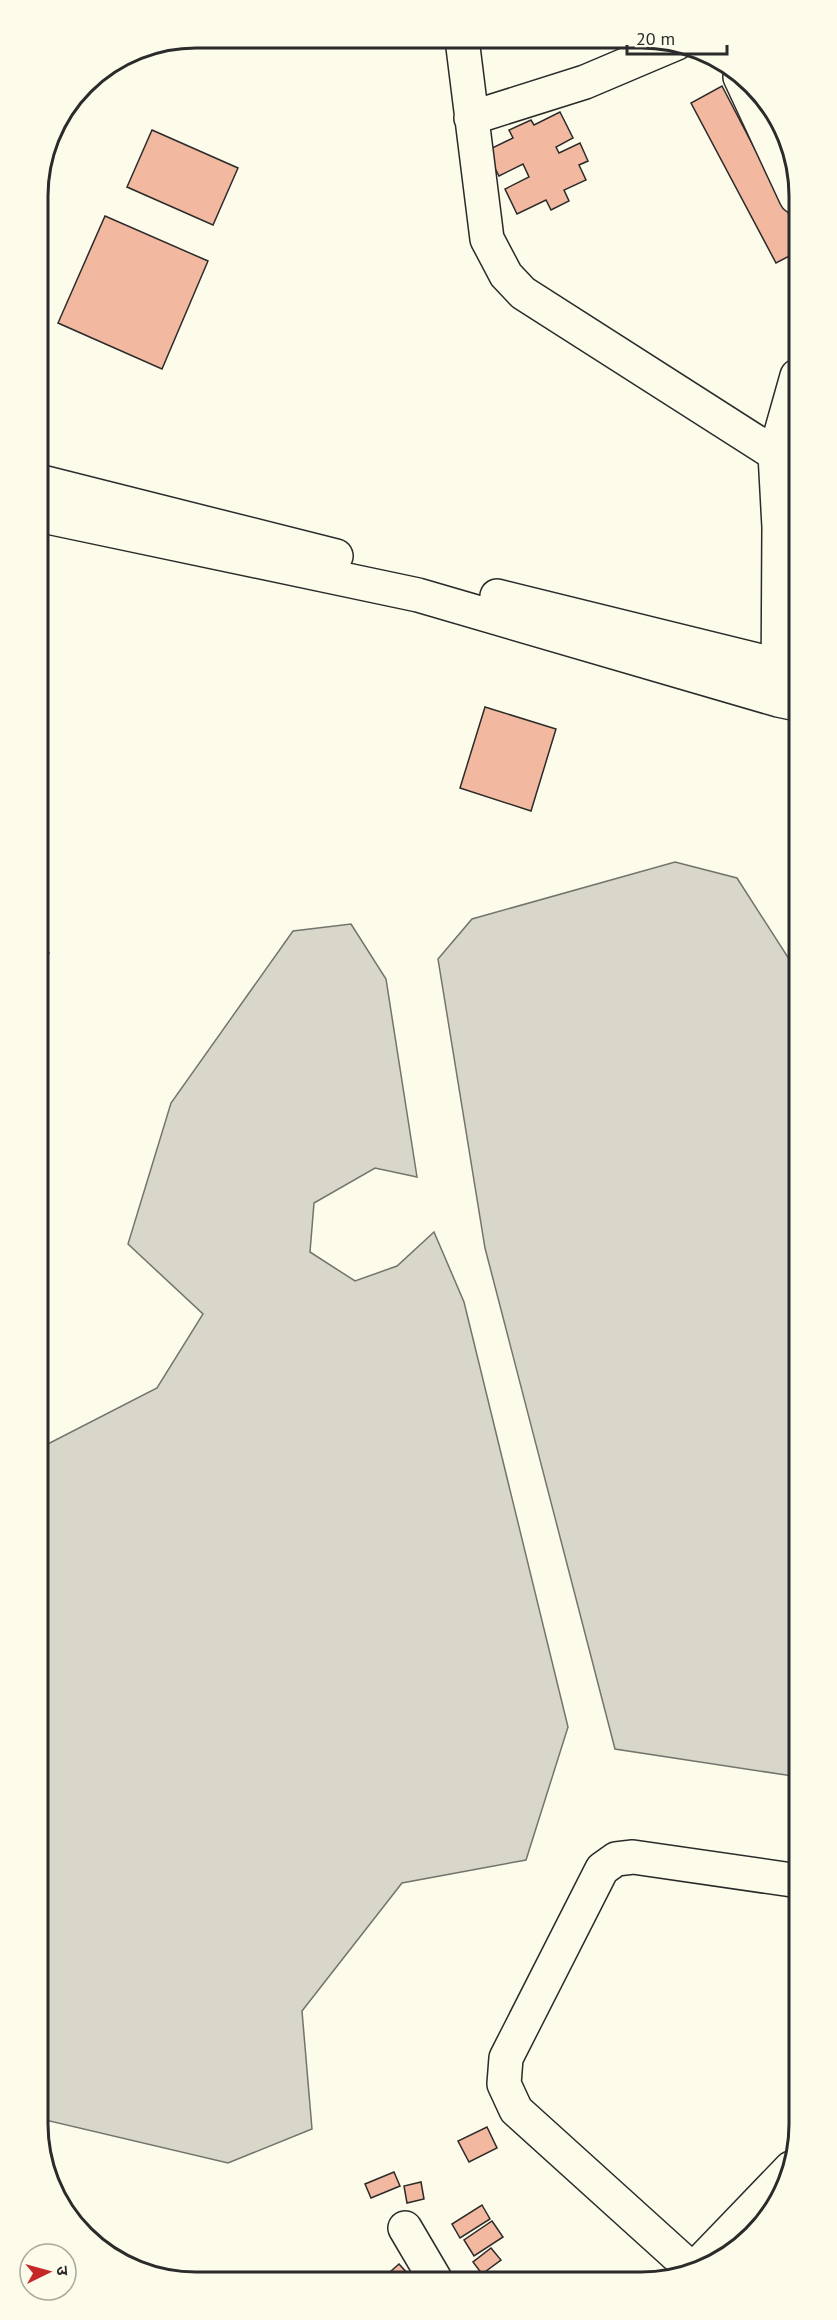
<svg xmlns="http://www.w3.org/2000/svg" width="837" height="2320" viewBox="0 0 837 2320" font-family="'PT Sans','Noto Sans Devanagari',sans-serif">
	<style>
		.water { fill: #d8d7c9; stroke: #74746e; stroke-width: 1.5 }
		.building { fill: #f2b8a0; stroke: #2b2b2b; stroke-width: 1.5 }
		.lines { fill: none; stroke-linecap: round; stroke-linejoin: round }
		.minor-casing { stroke: #2b2b2b; stroke-width: 36 }
		.major-casing { stroke: #2b2b2b; stroke-width: 36 }
		.minor { stroke: #fdfbea; stroke-width: 33 }
		.major { stroke: #fdfbea; stroke-width: 33 }
		.rim { fill: none; stroke: #2b2b2b; stroke-width: 3 }
	</style>
	<rect width="100%" height="100%" fill="#fdfbea"/>
	<path class="water" d="M675 862 737 878 798 973 799 1777 615 1749 485 1248 438 959 472 919Z
		M351 924 386 979 417 1177 375 1168 314 1203 310 1252 355 1281 397 1266 434 1232 464 1302 568 1727 526 1860 402 1883 302 2011 312 2129 228 2163 41 2119 40 1448 157 1388 203 1314 128 1244 171 1103 293 931Z"/>
	<path class="building" d="M722 86 796 228 797 252 776 263 691 103Z
		M560 112 573 138 556 147 559 153 580 143 588 161 579 165 586 180 564 190 569 201 551 210 546 200 517 214 505 189 529 177 523 164 499 176 486 151 513 138 509 130 531 120 534 125Z
		M152 130 238 168 213 225 127 187Z
		M105 216 208 261 162 369 58 323Z
		M485 707 556 729 531 811 460 788Z
		M39 944 49 953 39 966Z
		M487 2127 497 2148 469 2162 458 2141Z
		M394 2172 400 2186 371 2198 365 2184Z
		M421 2182 424 2199 407 2203 404 2186Z
		M482 2205 490 2219 460 2238 452 2224Z
		M492 2221 503 2237 474 2256 464 2240Z
		M491 2248 501 2260 482 2274 473 2262Z
		M399 2264 408 2274 401 2279H382Z"/>
	<g class="lines">
		<g class="minor-casing">
			<path id="minor" d="M462 39 487 239 506 275 523 293 775 454
				M740 77 796 197
				M471 118 585 82 677 43
				M778 692 779 527 775 454 797 376
				M405 2228 435 2279
				M694 2271 516 2110 504 2084 506 2058 602 1869 616 1859 633 1857 799 1881
				M691 2272 791 2168"/>
		</g>
		<g class="major-casing">
			<path id="major" d="M38 481 336 556
				M38 515 418 595 778 700 797 704
				M497 596 797 670"/>
		</g>
		<use href="#minor" class="minor"/>
		<use href="#major" class="major"/>
	</g>
	<path d="M0 0H837V2320H0ZM196 48H641A148 148 0 0 1 789 196V2124A148 148 0 0 1 641 2272H196A148 148 0 0 1 48 2124V196A148 148 0 0 1 196 48Z" fill="#fdfbea" fill-rule="evenodd"/>
	<path class="rim" d="M196 48H641A148 148 0 0 1 789 196V2124A148 148 0 0 1 641 2272H196A148 148 0 0 1 48 2124V196A148 148 0 0 1 196 48Z"/>
	<g transform="translate(48 2272) rotate(85)"><circle r="28" fill="#fdfbea" stroke="#a9a89e" stroke-width="1.5"/>
	<path d="M0-4.5L10 22L0 15L-10 22Z" fill="#c62828"/>
	<text y="-9" font-size="16" font-weight="bold" text-anchor="middle" fill="#2b2b2b">उ</text>
	</g>
	<path d="M627 45v9h100v-9" fill="none" stroke="#2b2b2b" stroke-width="3"/>
	<text x="636" y="45" font-size="18" fill="#2b2b2b" stroke="#fdfbea" stroke-width="4.5" paint-order="stroke">20 m</text>
</svg>
